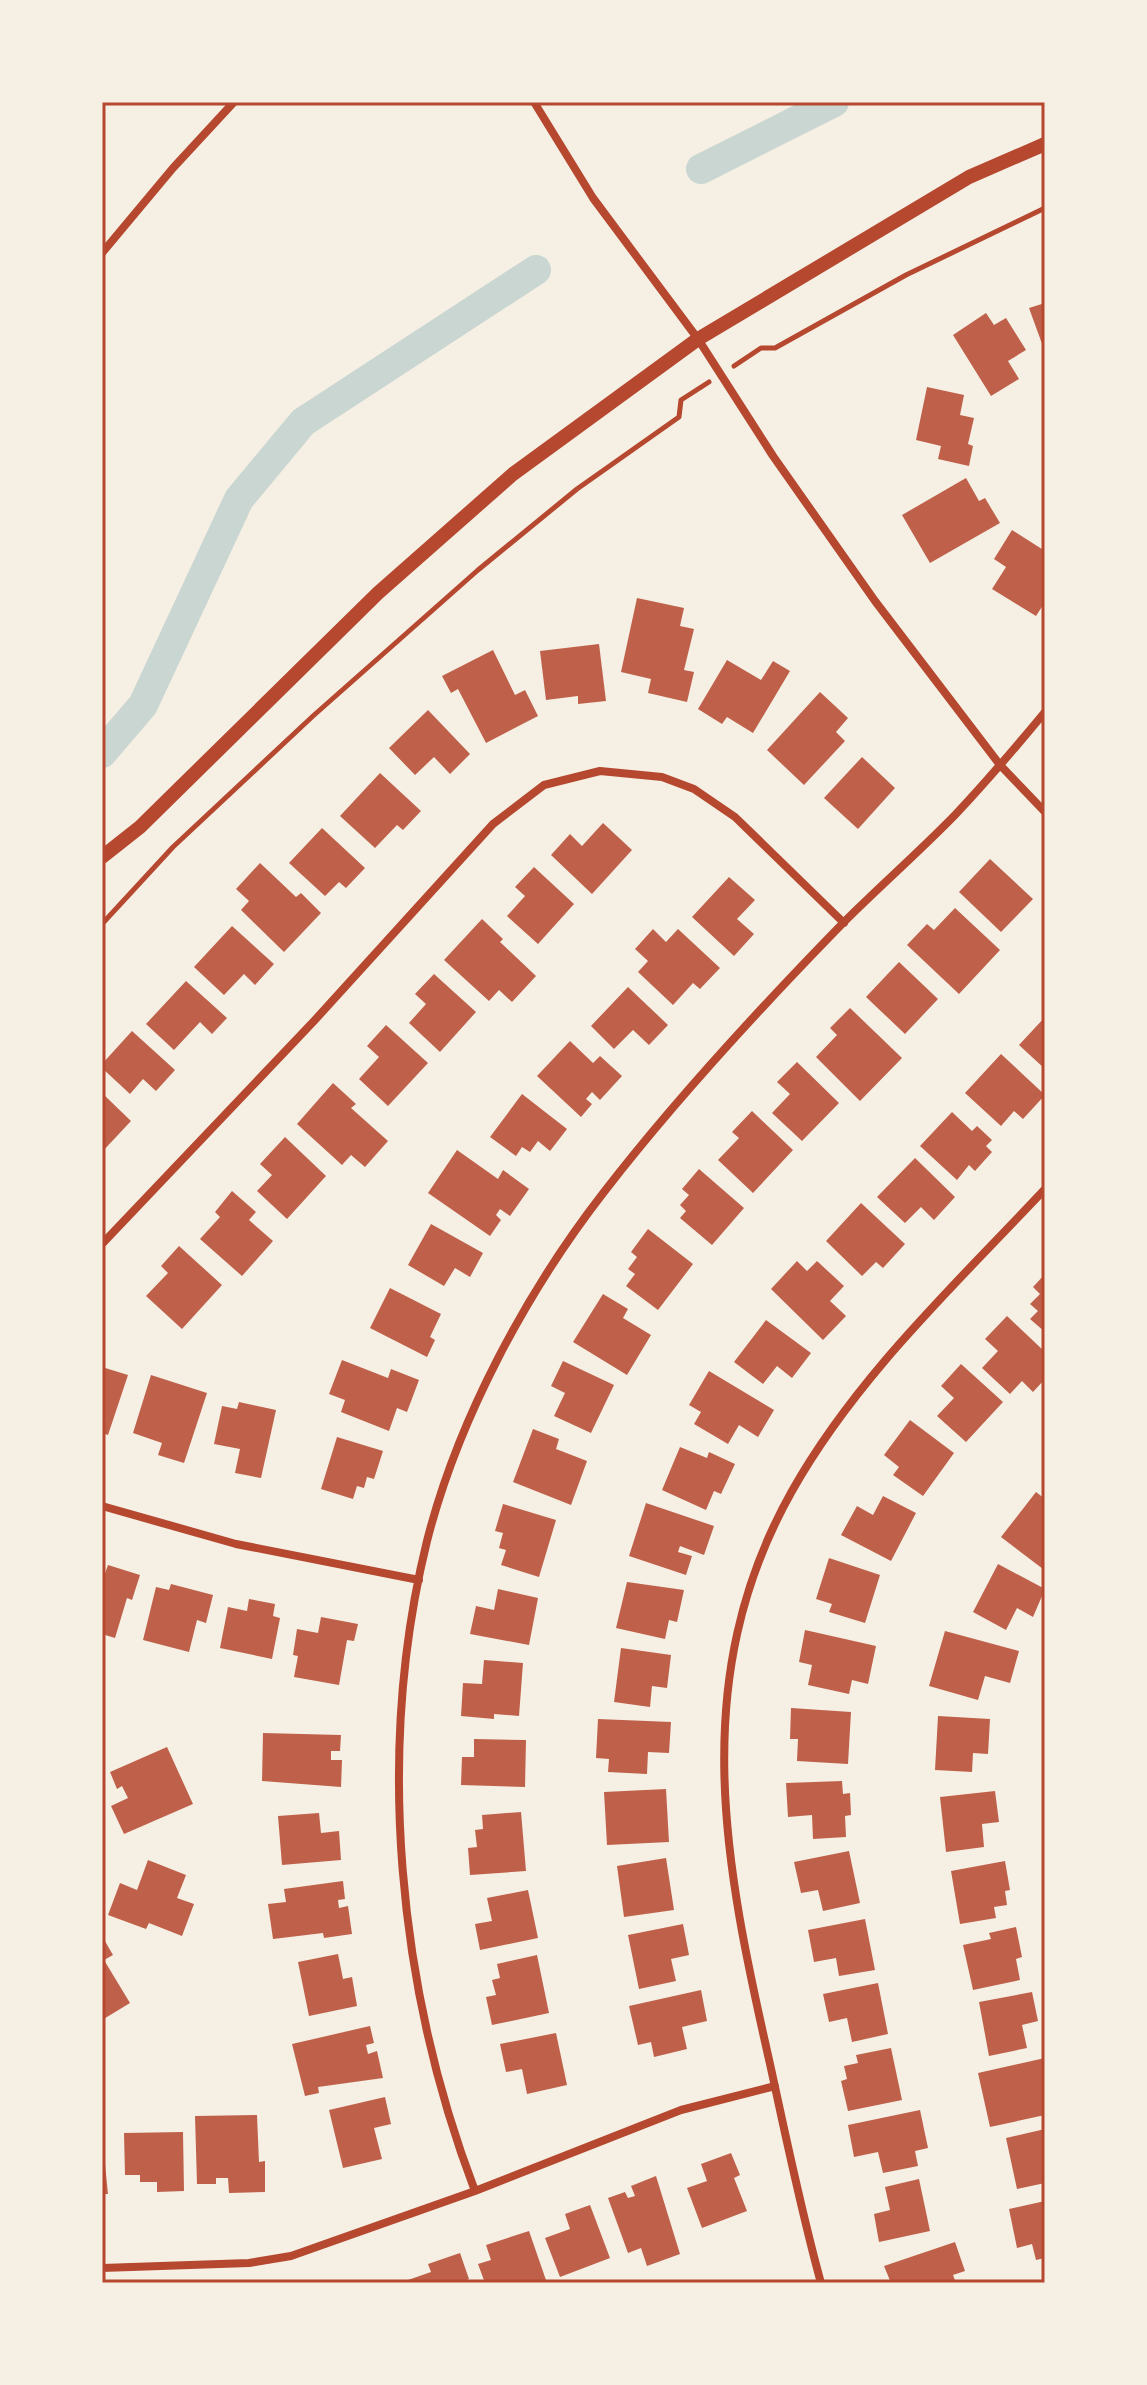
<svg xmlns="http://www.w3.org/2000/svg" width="1147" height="2385" viewBox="0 0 1147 2385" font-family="'IBM Plex Sans',sans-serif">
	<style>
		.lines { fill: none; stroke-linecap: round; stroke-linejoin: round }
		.canal { stroke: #c9d6d2; stroke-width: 30 }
		.building { fill: #bf614a }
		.path { stroke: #b5482f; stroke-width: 5 }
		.minor { stroke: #b5482f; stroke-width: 8 }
		.tertiary { stroke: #b5482f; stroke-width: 14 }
		.neatline { fill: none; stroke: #b5482f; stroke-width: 3 }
	</style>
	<rect width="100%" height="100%" fill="#f6efe4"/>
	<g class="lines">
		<path class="canal" d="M701 169 834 102
			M102 753 143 705 239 499 303 422 536 270"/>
	</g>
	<path class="building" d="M1045 303V352L1029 308Z
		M986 313 994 325 1006 318 1026 350 1008 361 1019 379 991 396 953 335Z
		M927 387 964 395 960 415 974 418 968 444 973 446 969 466 938 459 941 446 916 440Z
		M966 478 979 501 985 498 1000 523 930 563 902 515Z
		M1012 530 1045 551V602L1036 616 992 589 1006 567 994 559Z
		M637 598 684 608 680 626 694 629 684 670 694 672 687 702 648 693 651 679 621 672Z
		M599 644 606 701 578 704V696L546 700 540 651Z
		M493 650 515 695 525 690 538 716 486 743 458 689 451 693 442 676Z
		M727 660 761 680 773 661 790 671 753 733 727 717 722 724 698 709Z
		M820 692 848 718 836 732 845 741 804 785 767 750Z
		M428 710 470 754 450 774 434 757 415 775 389 748Z
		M862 757 895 788 858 829 824 798Z
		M380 773 421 811 403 830 397 825 375 848 340 816Z
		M603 823 632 850 592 894 551 855 570 834 582 846Z
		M322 828 365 868 346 888 339 882 325 896 289 863Z
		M990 859 1033 899 1001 932 959 892Z
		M260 863 296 897 301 893 321 913 284 952 241 910 249 901 236 889Z
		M534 867 574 904 538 944 507 916 525 896 515 887Z
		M729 877 755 900 737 919 754 934 734 956 692 917Z
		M955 908 1000 950 959 994 907 945 927 924 934 930Z
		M482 919 503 939 500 942 536 976 512 1002 499 990 489 1001 444 960Z
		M232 926 274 964 255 985 244 974 224 995 194 967Z
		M653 929 666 942 678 929 720 968 700 989 693 983 673 1005 638 972 648 961 635 949Z
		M899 962 938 999 905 1034 866 997Z
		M434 974 476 1012 440 1052 409 1023 426 1004 415 994Z
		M186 981 227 1018 212 1034 200 1022 174 1050 146 1024Z
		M628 987 668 1025 649 1045 633 1030 614 1049 591 1026Z
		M850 1008 902 1058 860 1101 816 1057 837 1035 830 1028Z
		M1045 1017V1069L1019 1045Z
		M386 1025 428 1063 388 1106 359 1079 379 1057 367 1046Z
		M132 1031 175 1070 156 1091 143 1079 130 1094 102 1068V1064Z
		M570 1041 593 1063 600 1056 622 1076 600 1100 592 1092 586 1099 592 1104 581 1117 537 1076Z
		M1001 1054 1045 1095 1023 1119 1014 1111 1001 1126 965 1093Z
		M797 1062 839 1103 802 1141 772 1113 790 1094 777 1082Z
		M333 1083 356 1104 351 1108 388 1141 365 1167 351 1155 342 1165 297 1124Z
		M102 1093 131 1121 102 1152Z
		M522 1094 567 1129 550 1151 538 1141 530 1152 522 1147 516 1156 490 1137Z
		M752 1111 793 1150 753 1193 718 1160 739 1138 732 1132Z
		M952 1112 972 1131 977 1126 992 1140 986 1146 992 1152 975 1171 969 1165 957 1180 920 1146Z
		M285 1137 326 1176 287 1219 257 1191 272 1175 260 1164Z
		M457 1150 498 1179 503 1170 529 1189 510 1216 500 1209 496 1215 501 1220 490 1236 428 1193Z
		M915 1158 955 1197 934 1220 921 1207 905 1223 877 1197Z
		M699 1169 744 1208 712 1245 680 1218 686 1211 680 1205 689 1195 682 1189Z
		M232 1191 256 1212 249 1220 273 1241 242 1276 200 1239 220 1217 215 1212Z
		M861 1203 905 1244 883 1268 876 1262 862 1276 826 1241Z
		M431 1224 483 1253 470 1277 455 1268 444 1286 408 1265Z
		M648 1229 693 1264 658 1310 626 1286 635 1274 628 1269 637 1257 631 1252Z
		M179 1246 222 1285 182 1329 146 1296 168 1273 161 1266Z
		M797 1261 807 1271 817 1261 844 1286 830 1301 846 1316 823 1340 771 1289Z
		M1045 1274V1332L1030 1319 1038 1311 1030 1304 1040 1294 1033 1287Z
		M390 1288 441 1314 430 1337 435 1340 427 1357 370 1328Z
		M603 1294 628 1309 623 1318 651 1335 627 1375 573 1342Z
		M1007 1316 1045 1352V1379L1033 1392 1022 1381 1010 1394 982 1368 998 1351 985 1339Z
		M766 1320 811 1353 792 1378 777 1366 763 1384 734 1362Z
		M342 1360 388 1378 391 1369 419 1380 407 1412 397 1408 389 1431 341 1412 345 1400 329 1394Z
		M563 1361 614 1385 591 1433 554 1416 565 1393 551 1386Z
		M961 1364 1003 1402 966 1442 937 1416 954 1398 941 1386Z
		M102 1367 128 1375 108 1435 102 1433Z
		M709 1371 774 1410 758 1437 739 1425 728 1444 694 1424 701 1412 689 1405Z
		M151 1375 207 1393 184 1463 158 1455 162 1443 133 1433Z
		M239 1402 276 1410 261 1478 235 1473 240 1449 214 1444 222 1406 237 1409Z
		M910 1420 954 1453 923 1496 893 1475 899 1467 884 1455Z
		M533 1429 559 1439 556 1449 587 1461 571 1505 513 1482Z
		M337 1437 383 1451 374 1479 367 1477 364 1488 357 1486 353 1499 321 1489Z
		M680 1447 707 1458 709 1452 735 1464 721 1494 714 1491 706 1510 662 1490Z
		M1036 1492 1045 1499 1043 1569 1001 1537Z
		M883 1496 916 1513 891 1561 841 1535 857 1506 873 1515Z
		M646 1503 714 1526 704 1555 680 1546 678 1552 692 1556 686 1575 629 1556Z
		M503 1504 556 1520 539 1577 501 1565 506 1550 499 1548 503 1533 495 1531Z
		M829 1558 880 1575 865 1623 829 1612 832 1604 816 1599Z
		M998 1564 1045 1589 1033 1617 1017 1608 1006 1630 973 1612Z
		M108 1565 140 1575 132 1600 127 1598 115 1638 102 1634V1582Z
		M627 1582 684 1590 677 1622 669 1620 665 1639 616 1628Z
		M171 1584 213 1595 206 1623 197 1620 189 1652 143 1640 156 1587 169 1590Z
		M498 1589 538 1598 529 1645 470 1634 476 1606 494 1610Z
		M249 1599 275 1604 273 1616 280 1618 272 1659 220 1648 228 1607 247 1611Z
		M321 1617 358 1624 354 1641 347 1640 339 1685 294 1677 298 1656 293 1655 297 1629 318 1633Z
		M805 1630 876 1646 868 1684 852 1680 849 1694 808 1685 812 1665 799 1662Z
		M945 1631 1019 1651 1010 1683 985 1676 978 1700 929 1686Z
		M621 1648 671 1655 667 1688 652 1686 650 1707 614 1702Z
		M484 1660 523 1663 519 1716 494 1714V1719L461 1716 463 1683 482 1684Z
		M791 1708 851 1712 848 1764 797 1761 798 1739H790Z
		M938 1716 990 1719 988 1754 973 1753 972 1772 935 1770Z
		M598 1719 671 1722 669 1753 648 1752 647 1774 608 1772 609 1759 596 1758Z
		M263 1733 341 1735 340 1751H331V1760H342L341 1787 262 1781Z
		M474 1739 526 1740 525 1787 461 1785 462 1757H474Z
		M167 1747 193 1804 124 1834 111 1806 128 1798 122 1786 117 1789 110 1772Z
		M842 1781 843 1794 850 1793 851 1815 845 1816 846 1837 813 1839 812 1815 788 1817 786 1783Z
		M666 1789 669 1842 607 1845 604 1792Z
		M995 1791 999 1822 982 1824 984 1847 946 1852 940 1797Z
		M521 1812 526 1871 470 1875 468 1848 477 1847 475 1830 483 1829 482 1815Z
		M319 1813 321 1833 339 1831 341 1860 282 1865 278 1816Z
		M849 1851 860 1903 823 1911 818 1890 801 1893 794 1862Z
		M666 1858 674 1910 624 1917 617 1866Z
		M148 1860 186 1875 177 1898 194 1904 182 1936 149 1923 146 1929 108 1915 120 1883 137 1890Z
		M1005 1861 1010 1890 1005 1891 1007 1905 994 1907 996 1918 960 1924 951 1871Z
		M343 1881 345 1899 338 1900 339 1908 348 1906 352 1934 324 1938 323 1933 273 1939 268 1904 286 1902 284 1889Z
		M528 1890 538 1938 480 1950 475 1924 492 1921 487 1898Z
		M865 1919 875 1970 839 1976 836 1958 814 1962 808 1930Z
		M683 1924 689 1955 671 1959 676 1981 639 1989 628 1935Z
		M1016 1927 1022 1957 1016 1959 1020 1980 973 1990 963 1945 991 1939 989 1933Z
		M102 1936 113 1955 104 1960 130 2003 102 2020Z
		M338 1954 343 1979 352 1977 357 2006 309 2016 298 1962Z
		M537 1955 549 2013 492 2025 486 1997 496 1995 492 1980 500 1978 497 1964Z
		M878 1983 888 2034 852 2042 847 2018 829 2022 823 1994Z
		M701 1990 707 2021 682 2027 687 2049 654 2057 651 2042 638 2045 629 2006Z
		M1032 1992 1038 2021 1022 2025 1027 2048 989 2056 979 2002Z
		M370 2026 374 2043 366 2045 368 2054 377 2051 383 2078 318 2087 319 2093 305 2096 292 2044Z
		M556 2033 567 2085 527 2094 522 2069 506 2072 500 2044Z
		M891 2048 902 2100 848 2111 841 2081 847 2079 844 2066 858 2063 856 2055Z
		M1045 2058V2115L990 2127 978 2073Z
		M385 2097 391 2124 374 2128 382 2159 343 2168 329 2110Z
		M920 2110 928 2148 915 2151 918 2166 883 2173 878 2152 854 2157 848 2125Z
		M257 2115 259 2162 265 2161V2192L229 2193 228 2178H216V2184H197L195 2116Z
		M1045 2129V2183L1017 2189 1006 2138Z
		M183 2132 184 2191 157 2192V2182H140V2175H125L124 2133Z
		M102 2134 108 2194H102Z
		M731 2153 740 2175 734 2178 747 2211 702 2228 687 2188 707 2181 701 2164Z
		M656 2176 680 2254 647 2266 641 2248 628 2253 608 2198 625 2192 628 2198 635 2196 631 2186Z
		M919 2179 930 2231 879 2242 874 2214 890 2210 885 2187Z
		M1045 2201V2258L1036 2260 1032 2244 1017 2248 1009 2209Z
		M590 2205 610 2258 560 2277 545 2238 570 2229 565 2214Z
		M529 2231 547 2283H485L478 2264 491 2260 486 2245Z
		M955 2242 965 2271 953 2275 956 2283H891L884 2266Z
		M460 2253 469 2279 461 2283H409L408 2280 431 2272 428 2264Z"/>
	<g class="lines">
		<path class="path" d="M734 366 761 348H775L906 275 1045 208
			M102 924 173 847 313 716 478 570 577 489 679 417 681 400 709 382"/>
		<path class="minor" d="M534 102 593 198 698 339 773 456 875 601 1000 765 1045 812
			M102 253 173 168 234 102
			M102 1244 314 1021 493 824 544 785 600 771 662 777 694 789 735 817 844 923
			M102 1506 236 1544 419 1580
			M475 2191C398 1989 375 1752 427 1541 458 1419 527 1291 604 1192 675 1100 763 1005 844 922 880 886 919 852 955 815 986 782 1016 747 1045 712
			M102 2268 249 2263 291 2256 475 2191 681 2110 775 2086
			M821 2283C801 2211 786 2137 770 2064 725 1866 686 1679 792 1491 856 1377 956 1284 1045 1189"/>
		<path class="tertiary" d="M102 857 140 827 378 593 513 474 698 339 969 177 1045 144"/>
	</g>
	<rect width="1147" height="2385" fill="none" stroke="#f6efe4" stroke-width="208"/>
	<rect x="104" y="104" width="939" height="2177" class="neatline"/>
</svg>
